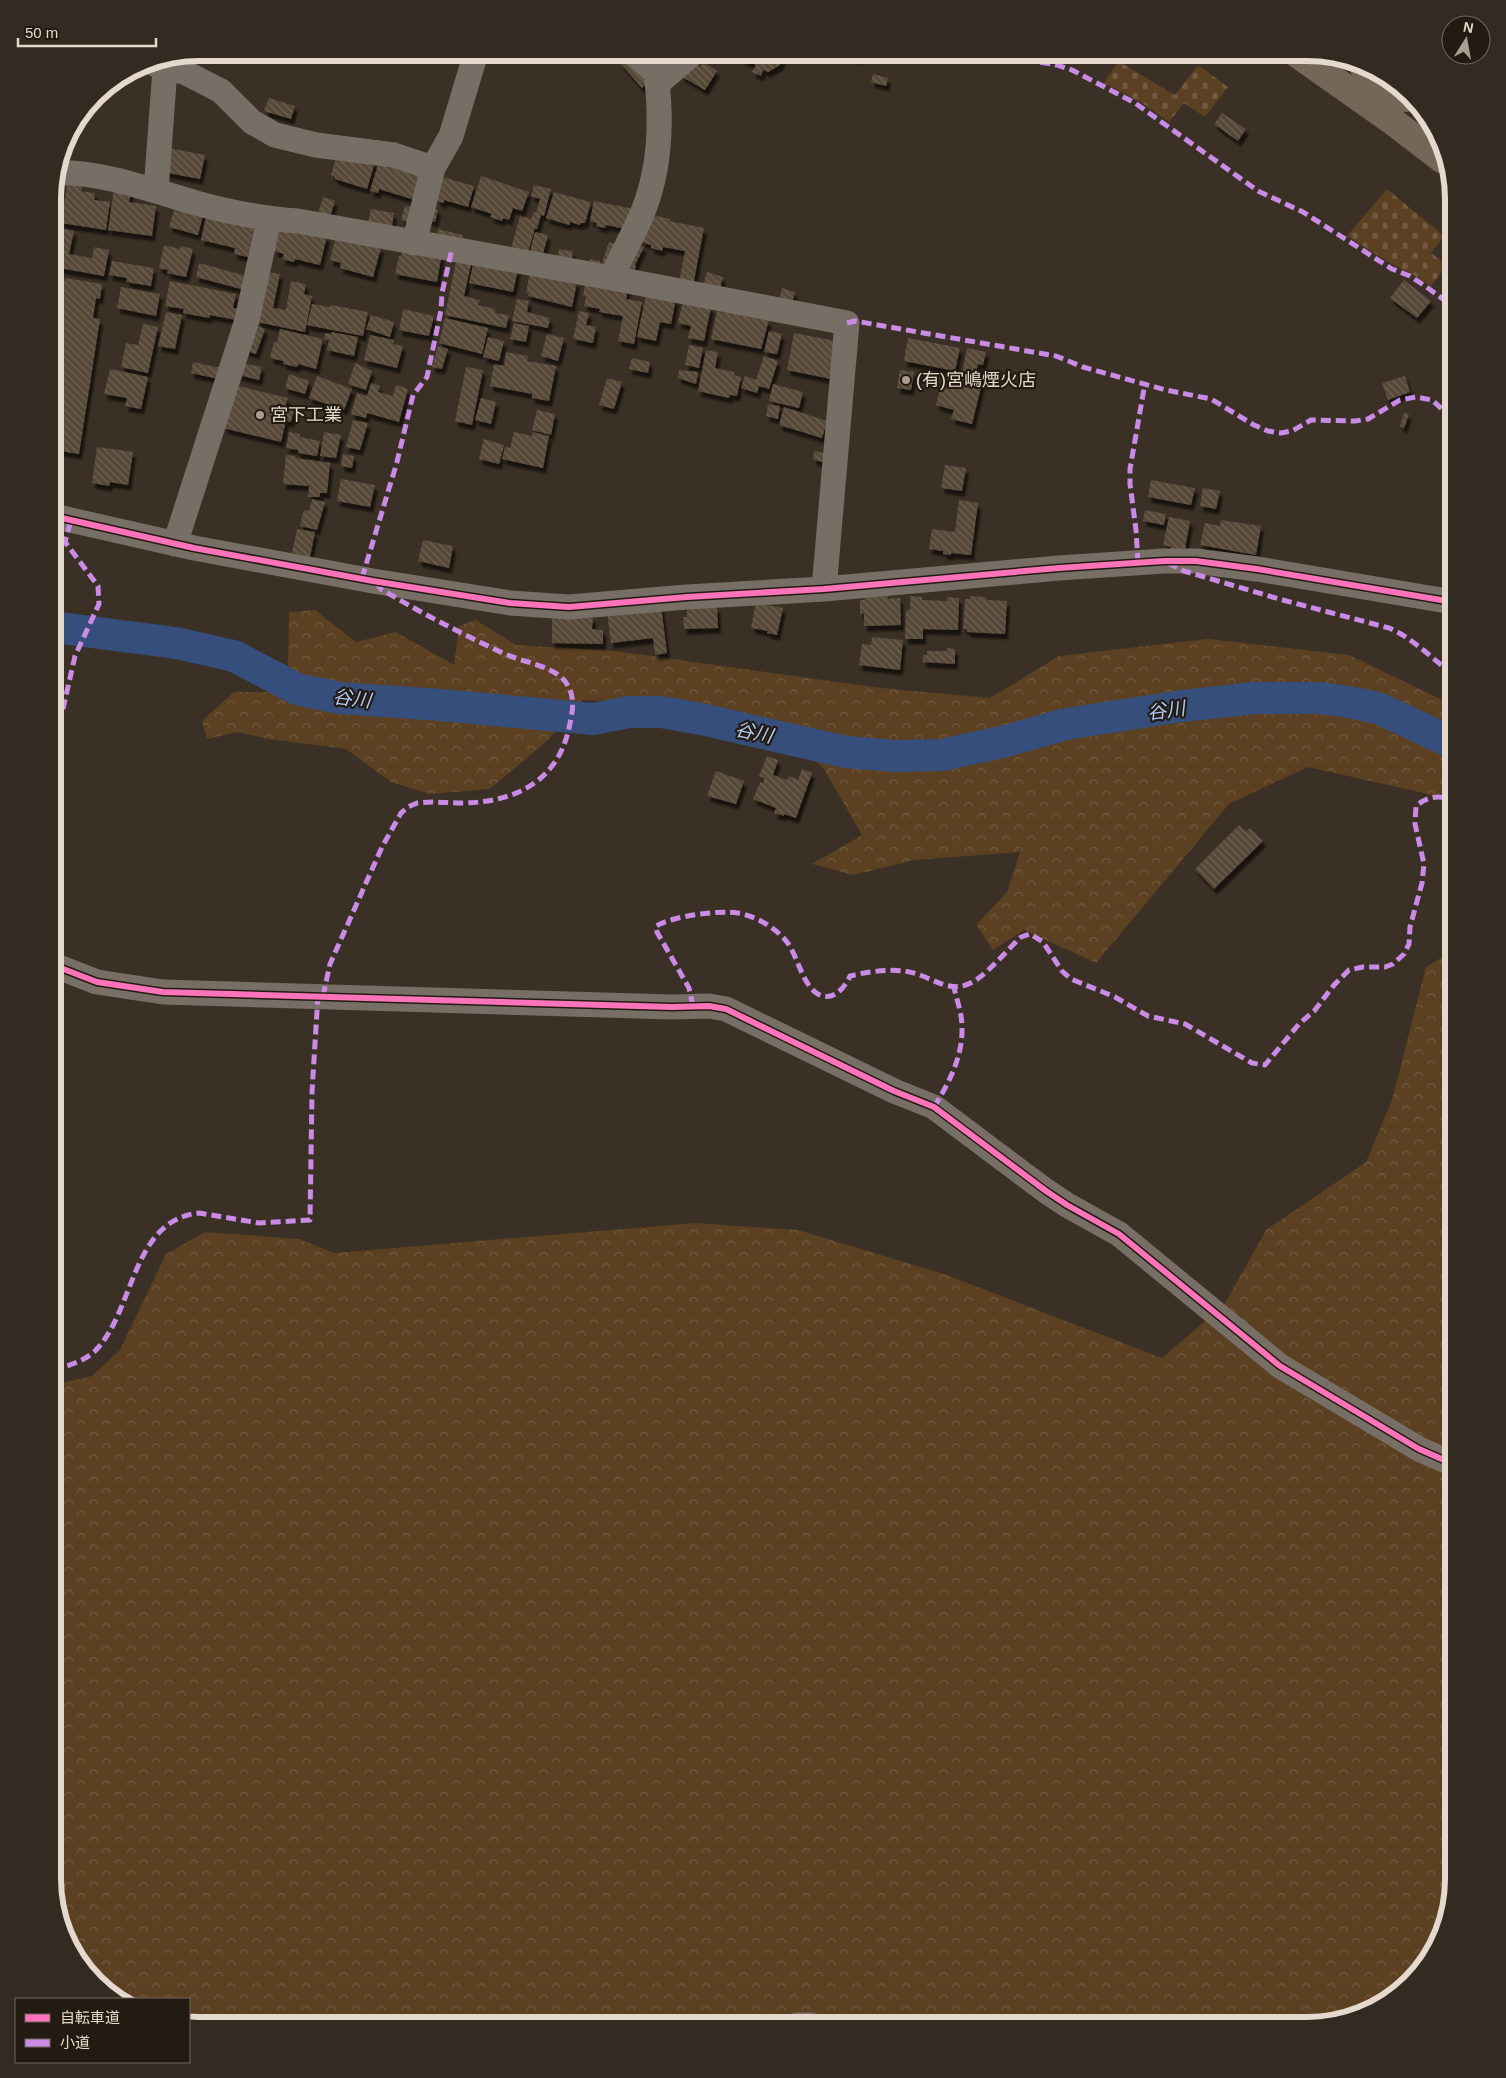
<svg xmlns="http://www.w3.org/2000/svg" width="1506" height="2078" viewBox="0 0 1506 2078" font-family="Arial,'Noto Sans JP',sans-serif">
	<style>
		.forest { fill: url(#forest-crowns) }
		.cemetery { fill: url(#cemetery-stones) }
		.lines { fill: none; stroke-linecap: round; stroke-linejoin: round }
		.river { stroke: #364e7b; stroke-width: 32 }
		.building { fill: url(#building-back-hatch); filter: url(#shadow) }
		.minor { stroke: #776f66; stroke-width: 25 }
		.highway { stroke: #756758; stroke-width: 28 }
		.quiet { stroke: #ca8be6; stroke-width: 5; stroke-dasharray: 10 5; stroke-linecap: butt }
		.cycleway-casing { stroke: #231b12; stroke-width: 9 }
		.cycleway { stroke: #fb73b8; stroke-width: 6 }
		.poi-dot { fill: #aa9e92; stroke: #231b12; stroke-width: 2 }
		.labels { text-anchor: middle; stroke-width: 4.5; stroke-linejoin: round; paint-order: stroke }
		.poi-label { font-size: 18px; fill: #e5d9cd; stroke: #231b12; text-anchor: start }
		.water-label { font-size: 19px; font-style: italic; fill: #b0c9f9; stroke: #231b12 }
		.rim { fill: none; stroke: #e5d9cd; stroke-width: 6 }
	</style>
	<defs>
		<pattern id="forest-crowns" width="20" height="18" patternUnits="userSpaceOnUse" patternTransform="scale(1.25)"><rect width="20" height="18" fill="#5b4021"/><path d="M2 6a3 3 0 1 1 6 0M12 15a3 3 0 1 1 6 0" fill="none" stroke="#725b40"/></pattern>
		<pattern id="cemetery-stones" width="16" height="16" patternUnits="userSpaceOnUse" patternTransform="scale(1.25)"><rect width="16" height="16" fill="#5b4021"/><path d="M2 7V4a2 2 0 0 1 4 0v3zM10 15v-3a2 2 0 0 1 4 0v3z" fill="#725b40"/></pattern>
		<pattern id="building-back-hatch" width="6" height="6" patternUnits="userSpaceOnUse" patternTransform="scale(1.25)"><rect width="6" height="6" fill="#564839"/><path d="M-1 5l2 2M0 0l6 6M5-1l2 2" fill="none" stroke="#6e6254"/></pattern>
		<filter id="shadow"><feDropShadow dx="3" dy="5.5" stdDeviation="1" flood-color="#0009"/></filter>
	</defs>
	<rect width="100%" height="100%" fill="#3b3025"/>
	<path class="forest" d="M315 610 356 642 396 632 454 665 459 626 476 620 516 645 616 651 881 688 990 698 1059 656 1208 639 1349 655 1453 705V805L1428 794 1308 767 1229 804 1096 963 1024 930 993 950 976 925 1007 892 1020 852 915 860 853 875 812 864 862 835 824 769 775 723 693 704 582 700 549 739 490 789 430 794 391 782 346 749 269 739 237 732 207 739 202 721 234 692H273L288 670 289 612Z
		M1453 951V1879L1434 1952 1380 2006 1307 2025H189V1999H119L72 1952 53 1878V1385L92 1376 120 1350 166 1254 205 1232 299 1239 334 1253 695 1223 798 1230 947 1275 1162 1358 1224 1305 1266 1230 1366 1162 1392 1100 1426 967Z"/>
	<path class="cemetery" d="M790 53H828L826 62 789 55Z
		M993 53H1064L1059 62 1027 55Z
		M1118 61 1175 95 1198 65 1228 87 1205 117 1184 103 1169 122 1142 103 1104 83Z
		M1387 189 1444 236 1431 253 1447 265 1431 286 1412 274 1393 265 1347 236Z"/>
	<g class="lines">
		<path class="river" d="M53 627 176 643 234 656 297 689 339 698 441 705 593 719 629 712H661L701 719 846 752 896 756 942 755 1006 741 1066 724 1182 706 1255 698H1320L1349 702 1378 708 1453 743"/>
	</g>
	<path class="building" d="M729 53H780L784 55 780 65 768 72 763 70 761 76 752 72 756 65Z
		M842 53H863L861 59 842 55Z
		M628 56 650 81 642 88 620 63Z
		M690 61 700 67 703 62 717 71 705 90 681 76Z
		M873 74 888 78 886 86 871 82Z
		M269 98 295 106 291 119 264 111Z
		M1222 113 1246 129 1238 141 1214 124Z
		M168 148 205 155 200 179 163 172Z
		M338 151 375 162 367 189 335 179V177L331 175Z
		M380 158 426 172 418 201 379 189 378 193 370 191Z
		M438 176 474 186 468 207 444 200V203L437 201Z
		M481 176 529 192 522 211 513 208 509 220 503 218 502 221 490 217 492 214 471 207Z
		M55 183 65 184 64 192 53 191Z
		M67 184 82 186 81 191 95 193 94 200 110 202 106 230 61 223Z
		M534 185 551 189 544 216 541 215 537 229 535 228 527 256 510 252 520 216 531 219 534 212 536 213 540 199 531 196Z
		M114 189 131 192 129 202 156 206 152 236 108 230Z
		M554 192 591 202 585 223H581L580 225 570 222 569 225 546 218Z
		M323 197 335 201 329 220 317 216Z
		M594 201 634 209 630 230 606 225 605 228 596 226 597 223 590 221Z
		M176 204 204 211 198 235 169 227Z
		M429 204 436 206 435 209 438 210 435 222 425 219Z
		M405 206 416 208 412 223 401 220Z
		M371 209 394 213 391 232 367 227Z
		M207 212 255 222 248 257 234 254 235 248 201 240Z
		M647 214 670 219 669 221 704 228 693 286 679 283 685 251 663 247 662 251 651 248V245L641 242Z
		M59 228 74 231 69 254 92 258 94 247 109 250 104 276 53 267Z
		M280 229 327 236 320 265 295 259 294 262 282 259 284 254 274 251Z
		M438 229 463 235 461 244 436 238Z
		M535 232 548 235 543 254 530 251Z
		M336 236 381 248 373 277 340 268 341 263 330 260Z
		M609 242 620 246 613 266 602 263Z
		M633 242 644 247 636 263 634 275 624 260Z
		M164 245 180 249 181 246 193 249 186 277 167 273 168 270 159 268Z
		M403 247 442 253 437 282 395 274 399 256H401Z
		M559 249 573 251 571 265 557 262Z
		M457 257 472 260 464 296 480 300 478 305 495 309V313L509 315 506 328 445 315Z
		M590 259 600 261 599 270 588 268Z
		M474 260 518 269 513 292 469 283Z
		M112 261 154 268 151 286 126 282 127 278 109 275Z
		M199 263 250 277 248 291 196 277Z
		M267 272 280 274 273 308 286 310 291 281 306 284 304 294 312 296 305 332 257 322Z
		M530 272 577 282 572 307 528 296 529 293H526Z
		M707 272 723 277 720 289 703 285Z
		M65 278 102 284 100 299 96 298 93 318 100 319 79 454 53 450V389L58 354 53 353V332Z
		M1404 280 1431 301 1417 318 1390 298Z
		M170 281 236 294 233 308 238 309 236 320 210 315 209 318 183 313 184 309 165 306Z
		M585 284 628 288 626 299 642 302 634 344 618 341 623 316 599 312 600 309 584 306 586 296H583Z
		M121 287 160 294 156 316 117 308Z
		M782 288 795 292 791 307 778 303Z
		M646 295 676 299 671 324 660 322 656 341 637 337Z
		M517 299 529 301 527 312 550 318 548 328 512 321Z
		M683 302 711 307 704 341 688 338 691 326 678 323Z
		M312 304 330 307 331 305 368 312 363 336 307 325Z
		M403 309 434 316 429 336 399 330Z
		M579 311 589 313 586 325 596 327 593 343 573 339Z
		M717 311 769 320 761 349 711 339Z
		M166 312 182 315 175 349 158 346Z
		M371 315 394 322 390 337 366 329Z
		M445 318 488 328 482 354 439 343Z
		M514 323 529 326 526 342 510 339Z
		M143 324 158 327 148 373 121 367 126 343 138 345Z
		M252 324 265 329 256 354 243 350Z
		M280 329 323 339 316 369 298 364 297 367 283 364V361L270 358 274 342 277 343Z
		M769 331 782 334 777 354 764 352Z
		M331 332 358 337 354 356 327 350 329 340 324 339 325 333 331 334Z
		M794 333 841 342 836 380 787 370Z
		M547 334 564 338 558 361 541 356Z
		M370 335 394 340 393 344 403 346 397 368 364 360Z
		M488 337 504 341 499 361 483 357Z
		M908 338 960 348 955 371 904 361Z
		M689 345 703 348 699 368 685 365Z
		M438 346 448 349 442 369 432 367Z
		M967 348 986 352 983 365 978 364 975 377 962 374Z
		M706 350 718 352 715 368 734 372V375L741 377 737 396 730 395 729 398 698 391Z
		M506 352 528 356 527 361 556 366 549 401 532 398V394L490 386 494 364 504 366Z
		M764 356 778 361 769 389 759 386 757 393 741 388 745 376 756 380Z
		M632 358 650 362 648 373 629 369Z
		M193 362 221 368 219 379 191 373Z
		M241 363 262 367 259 380 238 375Z
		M355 363 372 371 366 390 348 384Z
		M466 367 483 370 472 425 455 421Z
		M110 369 148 377 141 409 125 406 127 398 104 394Z
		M679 370 698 372 696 384 678 378Z
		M900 370 914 372 911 390 897 388Z
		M944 373 982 383 972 424 951 419 954 410 936 405Z
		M289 374 309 381 305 394 285 388Z
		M317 376 352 389 344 410 309 398Z
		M1405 376 1410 392 1388 400 1382 383Z
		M607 378 622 382 614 409 599 405Z
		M371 383 380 386 378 392 393 396 396 385 408 389 399 422 367 413 366 418 351 414 357 393 367 396Z
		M773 384 803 392 799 408 769 401Z
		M234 385 288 398 285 407 294 409 291 422 286 421 281 442 223 428Z
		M481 398 496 402 491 424 475 420Z
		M768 404 780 406 778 419 766 416Z
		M784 407 827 421 822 438 779 425Z
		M537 410 555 414 551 435 532 430Z
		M1404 413 1409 414 1404 428 1400 426Z
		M353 420 368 423 360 450 346 447Z
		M289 432 300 434V437L320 441 317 456 298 453V450L286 448Z
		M324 432 341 435 336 458 320 456Z
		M514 432 532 436 533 432 549 436 543 468 502 459 505 447 510 448Z
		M484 439 504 445 499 464 479 459Z
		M97 447 133 452 128 485 110 482 109 486 92 483Z
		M814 451 825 453 823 462 813 460Z
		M343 454 354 456 352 468 341 466Z
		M286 455 296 456 295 458 330 463 327 493H320V497H308L309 486 283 484Z
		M945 465 966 468 962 491 941 488Z
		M341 479 375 485 370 507 337 501Z
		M1151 480 1195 488 1191 505 1148 497Z
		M1203 488 1220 491 1216 509 1200 506Z
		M312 499 325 502 317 530 300 526 304 510 309 511Z
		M959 500 978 503 971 555 951 553V555L943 554V551L929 549 932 529 955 532Z
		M1145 510 1166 514 1164 525 1143 521Z
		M1169 517 1190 521 1184 555 1170 551 1171 547 1163 545Z
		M1221 520 1261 526 1256 555 1200 545 1205 523 1220 526Z
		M297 529 315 532 310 557 292 553Z
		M423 540 453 546 449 568 418 561Z
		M888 596V599L900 598 901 625 864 626V613L860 614V600H865L864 597Z
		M910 596 922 597V600L947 601V597L959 598 958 630 923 629V639H905L906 610H910Z
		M970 596 986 597V600L1007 601 1005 634 967 632V629H963L965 599H970Z
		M756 603 783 608 777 635 767 633 768 631 751 628Z
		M661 606 667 653 655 655 653 638 611 643 607 613Z
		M717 607 718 628 684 629 683 617H687V608Z
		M552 617H593L592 629 603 630V644L552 643Z
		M872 637 903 640 900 670 859 665 862 644 871 645Z
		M947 648 955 649V664L923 662V655H927V651H947Z
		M767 756 778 760 773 775 787 780 789 776 798 780 802 769 812 773 796 818 784 814V816L774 813 776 808 753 799 760 782 763 783 764 778 759 776Z
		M716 771 744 781 736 804 707 796Z
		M1239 825 1246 832 1250 828 1263 841 1214 889 1195 869Z"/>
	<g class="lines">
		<path class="minor" d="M150 62 165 69 184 72 221 91 252 122 275 135 316 145 394 155 433 168
			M657 84 693 53
			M57 173C97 170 157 192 196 203 229 212 263 219 298 221L612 278 847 323 824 589
			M156 191 165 69
			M414 243 433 168 451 136 476 53
			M612 278C621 254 635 233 644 209 661 165 662 119 656 73L634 53
			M53 516 194 548 373 581 510 603 569 607 687 597 824 589 1059 568 1164 561H1196L1257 569 1453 602
			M175 544 247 320 269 219
			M53 965 97 982 163 992 672 1007 709 1006 726 1009 894 1091 934 1107 1046 1191 1067 1205 1119 1234 1280 1366 1419 1449 1444 1460 1453 1461
			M797 2025H811"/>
		<path class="highway" d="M1296 53 1391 120 1443 160
			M1364 68 1406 98"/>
		<path class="quiet" d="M966 53 1016 58 1057 65 1072 70 1135 103 1258 191 1303 212 1392 269 1410 276 1425 286 1443 299 1453 315
			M847 323 855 321 1056 356 1083 367 1166 390 1211 399 1254 425 1268 431 1281 433 1292 431 1311 420 1355 421 1368 419 1400 400 1416 397 1432 400 1453 419
			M1138 563 1136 530 1130 484V469L1145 383
			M1168 563 1184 571 1279 599 1389 628C1413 638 1432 659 1453 674
			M362 578 397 462 413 395 427 377 441 310 442 293 452 249
			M53 753 75 656 99 604 98 586 65 542 71 520
			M323 996 330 964 382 847 401 813 408 807 417 803C433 801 448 803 463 803 517 802 560 780 570 723 574 706 575 690 561 677 547 665 523 662 505 654 462 634 421 613 381 589L375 582
			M693 1006 689 988 657 932 656 926C672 916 720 910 738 913 756 916 776 928 787 942 798 957 801 980 815 992 830 1004 844 990 850 976 866 972 887 969 904 971 932 974 948 998 976 980 992 969 1007 950 1021 937L1030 934 1043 942 1062 971 1071 979 1115 997 1148 1016 1185 1024 1252 1063 1265 1065 1299 1024 1315 1010 1334 985 1349 970 1363 967H1385L1393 964 1404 954 1409 944 1410 927 1422 883 1424 864 1415 824 1416 806C1428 796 1439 795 1453 800
			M934 1107C949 1083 963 1056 962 1027 962 1014 957 1000 954 988
			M53 1370C67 1366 83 1362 95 1351 135 1311 131 1220 199 1213L259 1223 310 1220 312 1092 318 995"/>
		<g class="cycleway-casing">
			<path id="cycleway" d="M53 516 194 548 373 581 510 603 569 607 687 597 824 589 1059 568 1164 561H1196L1257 569 1453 602
				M53 965 97 982 163 992 672 1007 709 1006 726 1009 894 1091 934 1107 1046 1191 1067 1205 1119 1234 1280 1366 1419 1449 1444 1460 1453 1461"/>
		</g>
		<use href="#cycleway" class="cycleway"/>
	</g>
	<g class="poi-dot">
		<circle cx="906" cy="380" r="5"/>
		<circle cx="260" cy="415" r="5"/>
	</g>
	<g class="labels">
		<g class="poi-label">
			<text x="916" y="386">(有)宮嶋煙火店</text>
			<text x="270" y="421">宮下工業</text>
		</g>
		<g class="water-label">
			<text transform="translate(352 698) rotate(7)" y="7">谷川</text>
			<text transform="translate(1166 710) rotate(-8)" y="7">谷川</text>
			<text transform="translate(754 732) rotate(12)" y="7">谷川</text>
		</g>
	</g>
	<path d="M0 0H1506V2078H0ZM199 61H1307A138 138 0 0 1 1445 199V1879A138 138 0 0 1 1307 2017H199A138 138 0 0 1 61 1879V199A138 138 0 0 1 199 61Z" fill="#332a21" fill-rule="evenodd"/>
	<path class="rim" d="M199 61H1307A138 138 0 0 1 1445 199V1879A138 138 0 0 1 1307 2017H199A138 138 0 0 1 61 1879V199A138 138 0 0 1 199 61Z"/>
	<rect x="15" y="1998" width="175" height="65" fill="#231b12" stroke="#71675d"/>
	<rect x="25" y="2014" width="25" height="8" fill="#fb73b8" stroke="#71675d"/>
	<text x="60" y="2023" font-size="15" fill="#e5d9cd">自転車道</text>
	<rect x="25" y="2039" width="25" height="8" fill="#ca8be6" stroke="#71675d"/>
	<text x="60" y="2048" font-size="15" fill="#e5d9cd">小道</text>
	<g transform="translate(1466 40) rotate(11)"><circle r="24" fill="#231b12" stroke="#71675d"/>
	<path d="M0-4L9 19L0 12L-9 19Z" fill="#aa9e92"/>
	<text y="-8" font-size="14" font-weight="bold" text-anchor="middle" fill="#e5d9cd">N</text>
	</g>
	<path d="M18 38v8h138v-8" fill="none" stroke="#e5d9cd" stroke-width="2.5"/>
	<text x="25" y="38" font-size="15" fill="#e5d9cd" stroke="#231b12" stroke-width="4" paint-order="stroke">50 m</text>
</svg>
